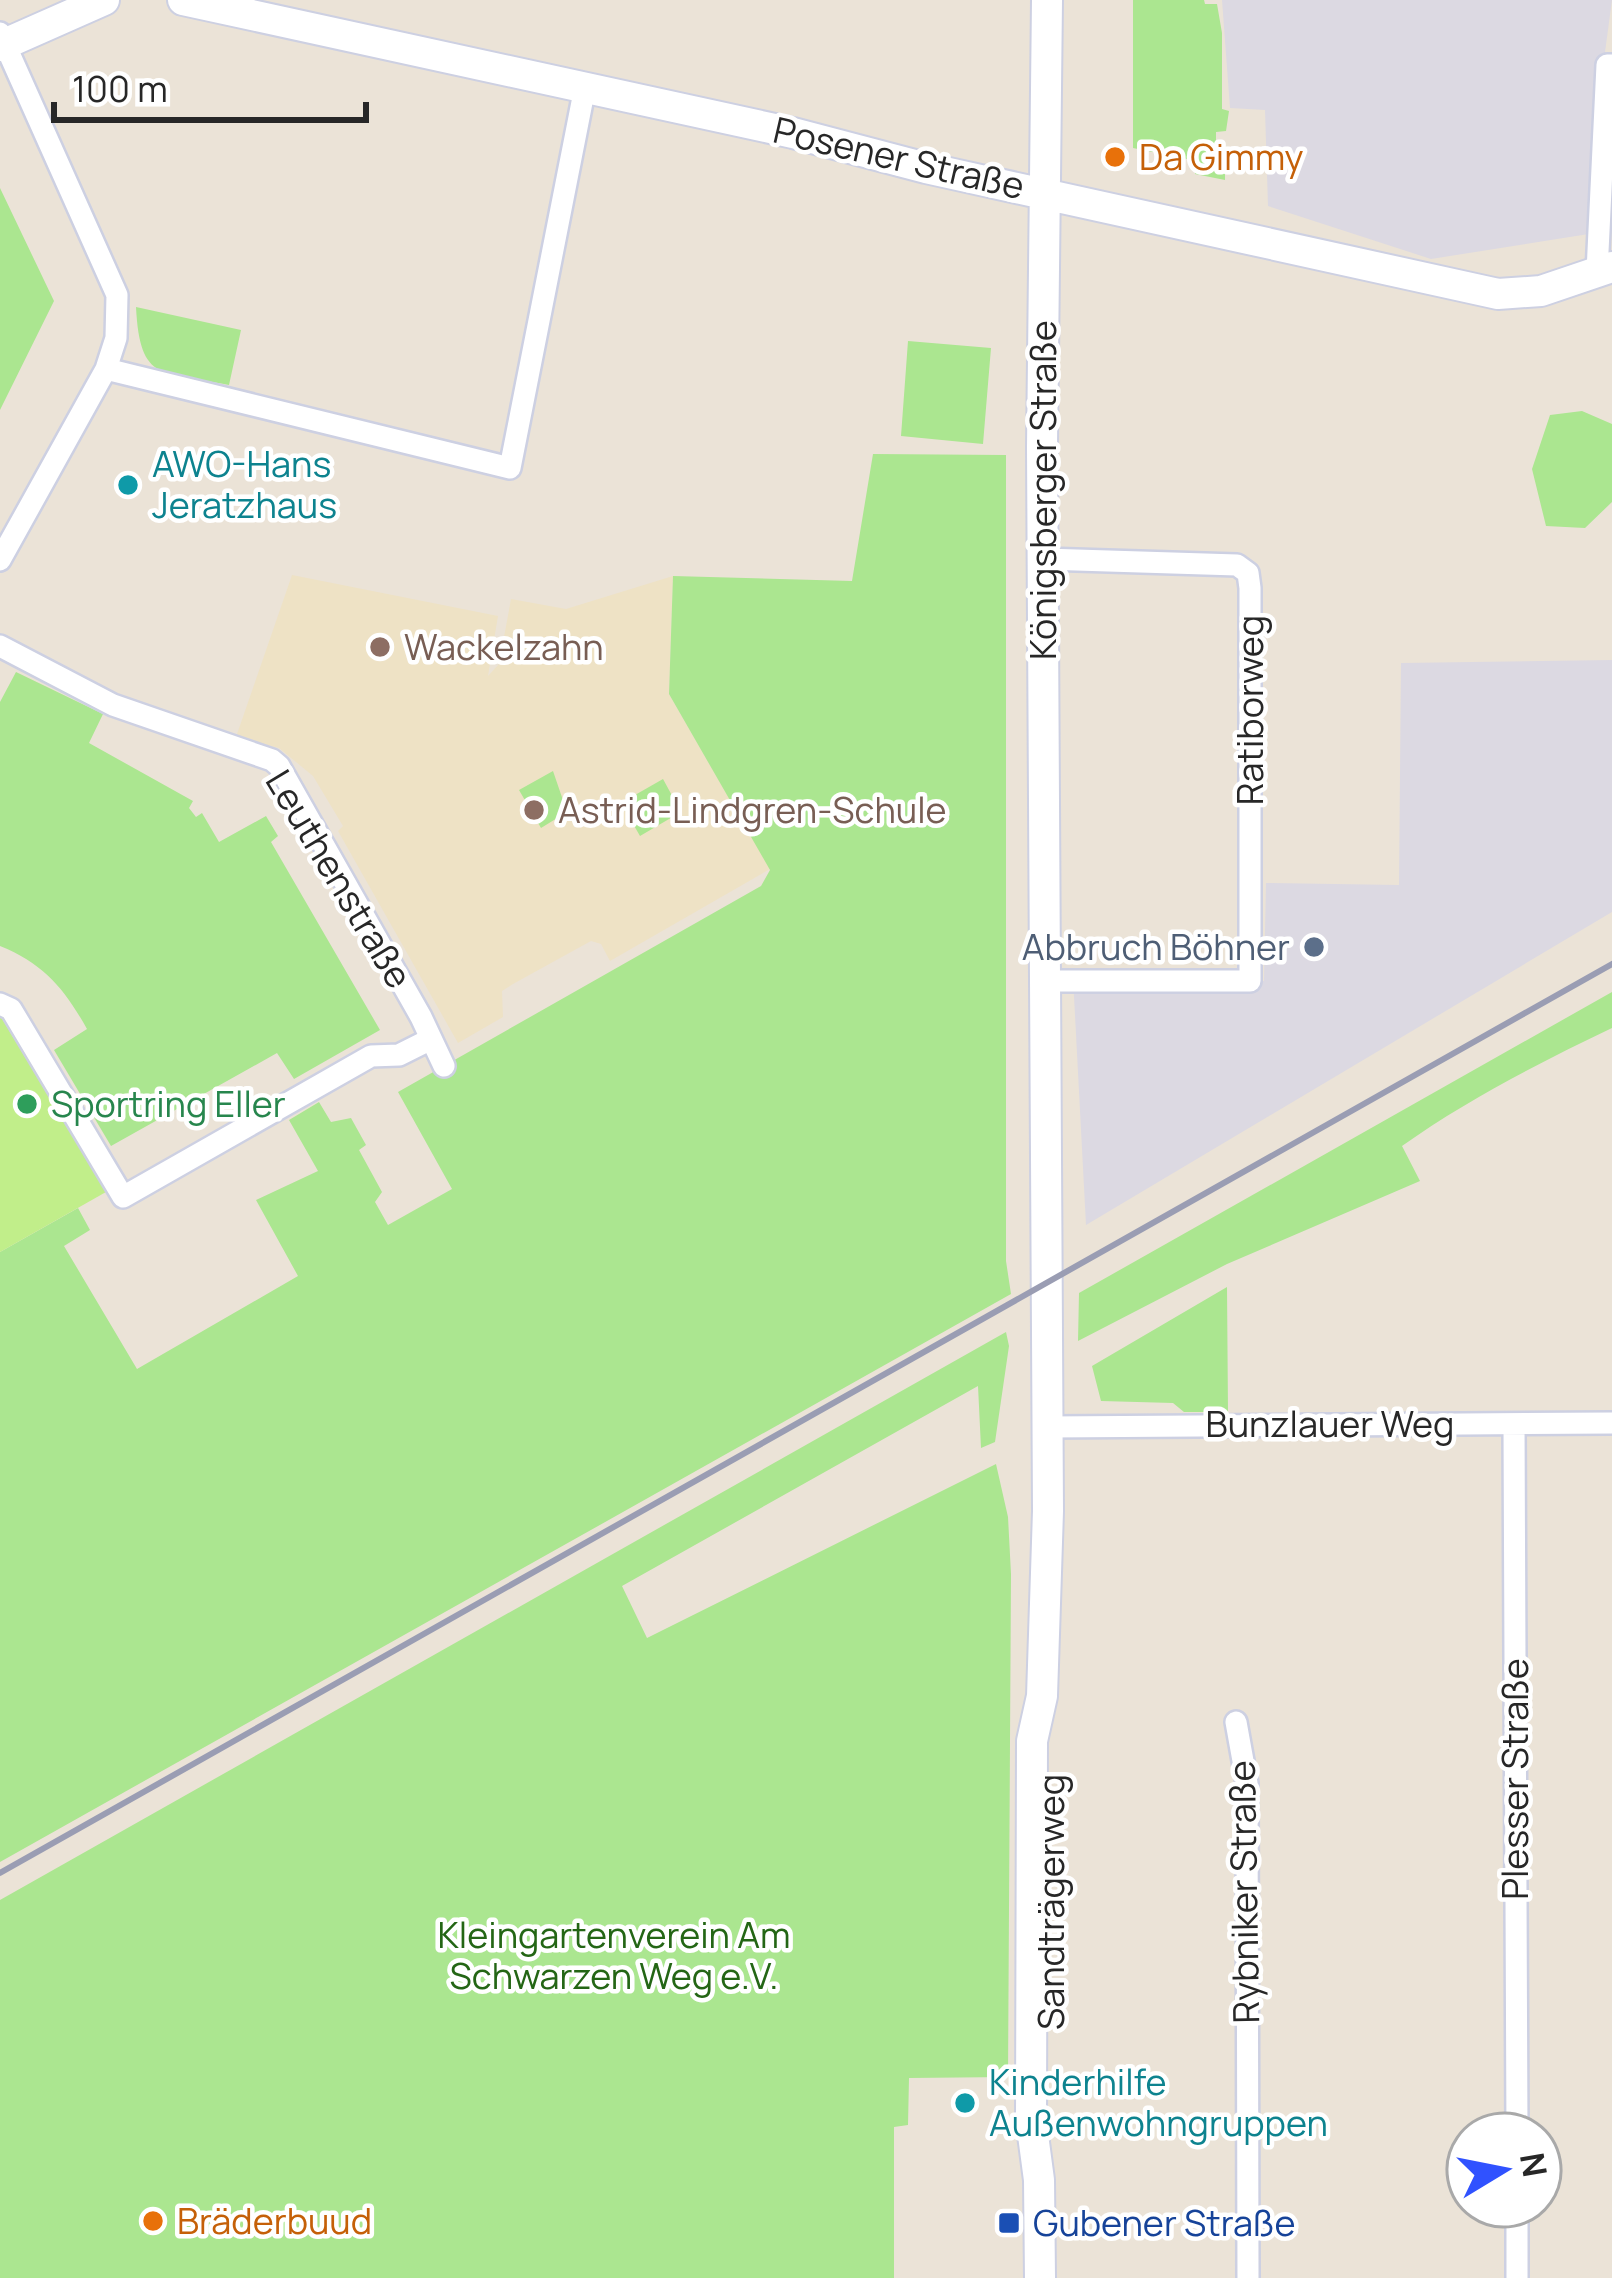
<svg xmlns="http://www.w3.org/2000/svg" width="1612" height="2278" viewBox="0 0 1612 2278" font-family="Manrope,sans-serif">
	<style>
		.industrial { fill: #dcd9e2 }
		.education { fill: #eee2c5 }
		.green { fill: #abe690 }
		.pitch { fill: #c1ee8a }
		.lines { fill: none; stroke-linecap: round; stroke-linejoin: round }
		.street-casing { stroke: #cdd0e2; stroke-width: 26 }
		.secondary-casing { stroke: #cdd0e2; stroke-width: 34 }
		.street { stroke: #fff; stroke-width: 21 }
		.secondary { stroke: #fff; stroke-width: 30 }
		.rail { stroke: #9a9db3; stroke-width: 6 }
		.food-dot { fill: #e8710a; stroke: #fff; stroke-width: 4.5 }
		.culture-dot { fill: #0f9aa8; stroke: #fff; stroke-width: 4.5 }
		.education-dot { fill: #8d6e63; stroke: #fff; stroke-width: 4.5 }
		.service-dot { fill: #5c6f8a; stroke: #fff; stroke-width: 4.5 }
		.leisure-dot { fill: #2e9e5b; stroke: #fff; stroke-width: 4.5 }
		.transit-dot { fill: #1a4fb4; stroke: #fff; stroke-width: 4.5 }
		.labels { text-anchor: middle; stroke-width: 9; stroke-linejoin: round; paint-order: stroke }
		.food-label { font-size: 36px; fill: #c56008; stroke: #fff; text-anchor: start }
		.street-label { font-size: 36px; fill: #272727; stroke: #fff }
		.culture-label { font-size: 36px; fill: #0d838f; stroke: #fff; text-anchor: start }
		.education-label { font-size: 36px; fill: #785e54; stroke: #fff; text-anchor: start }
		.service-label { font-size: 36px; fill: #4e5e75; stroke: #fff; text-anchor: end }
		.leisure-label { font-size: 36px; fill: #27864d; stroke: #fff; text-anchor: start }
		.park-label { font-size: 36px; fill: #246615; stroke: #fff }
		.transit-label { font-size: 36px; fill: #164399; stroke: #fff; text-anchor: start }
	</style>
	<rect width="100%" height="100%" fill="#ebe3d7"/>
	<path class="industrial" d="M1222 0H1612L1603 67 1595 233 1431 259 1268 206 1265 110 1230 108Z
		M1612 660V912L1086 1225 1073 977 1264 981 1266 883 1399 885 1401 663Z"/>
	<path class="education" d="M292 575 498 616 488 676 499 664 511 599 566 609 673 576 669 694 770 869 610 961 601 944 591 941 513 984 502 991 503 1017 458 1043 338 831 343 826 313 776 279 748 236 737Z"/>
	<path class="green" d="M1133 0H1204L1205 4H1217L1222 33V109L1229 111 1226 131 1216 132V160L1225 161V180L1195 174 1197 161 1133 148Z
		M0 188 54 301 0 410Z
		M136 307 241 330 229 385C162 371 140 384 136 307Z
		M908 341 991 348 983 444 901 436Z
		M1582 411 1612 424V502L1585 528 1546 526 1532 469 1550 415Z
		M873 454 1006 455V1261L1011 1294 0 1862V1252L78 1208 90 1230 64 1246 137 1369 298 1276 256 1200 318 1171 289 1120 319 1102 331 1122 351 1118 366 1145 359 1150 382 1192 375 1202 388 1225 452 1189 398 1092 761 886 770 870 669 694 673 576 852 581Z
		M16 672 103 714 89 743 193 801 189 808 196 817 202 813 219 842 266 816 278 836 271 842 380 1030 294 1079 277 1053 111 1146 54 1050 87 1029C64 988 44 964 0 946V702Z
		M553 771 567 812 541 828 519 790Z
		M663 779 681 812 640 836 621 803Z
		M1612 992V1028C1539 1063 1468 1099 1402 1146L1420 1181 1227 1264 1078 1341 1079 1293Z
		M1227 1287 1228 1412H1184L1173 1403 1101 1401 1092 1366Z
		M1006 1332 1009 1346 995 1442 981 1448 978 1386 622 1586 647 1638 996 1464 1008 1517 1011 1574 1008 2077 909 2078 908 2125 894 2127V2278H0V1900Z"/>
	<path class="pitch" d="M0 1015 106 1192 0 1252Z"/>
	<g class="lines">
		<g class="street-casing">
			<path id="street" d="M1597 272 1607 65H1612
				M106 369 510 468 585 87
				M1044 559 1237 565 1248 573 1250 588V981H1044
				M0 560 106 369 116 338 117 295 0 33
				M0 646 113 705 272 760 279 766 421 1017 444 1066
				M0 1004 11 1009 123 1197 371 1056 399 1055 431 1039
				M1514 1424 1517 2134
				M1048 1427 1612 1423
				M1236 1722 1247 1783 1248 2278
				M1517 2206V2278"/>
		</g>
		<g class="secondary-casing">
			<path id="secondary" d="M183 0 793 133 926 168 1498 294 1541 291 1612 267
				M0 46 104 0
				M1040 2278 1039 2180 1031 2120 1032 1741 1042 1696 1048 1511 1042 447 1047 0"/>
		</g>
		<use href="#street" class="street"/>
		<use href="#secondary" class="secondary"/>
		<path class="rail" d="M0 1873 1612 964"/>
	</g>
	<g class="food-dot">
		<circle cx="1115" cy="157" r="12"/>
		<circle cx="153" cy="2221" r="12"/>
	</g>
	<g class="culture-dot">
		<circle cx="128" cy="485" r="12"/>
		<circle cx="965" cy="2103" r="12"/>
	</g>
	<g class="education-dot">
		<circle cx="380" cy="647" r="12"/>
		<circle cx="534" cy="810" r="12"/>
	</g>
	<circle class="service-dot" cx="1314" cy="947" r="12"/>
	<circle class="leisure-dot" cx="27" cy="1104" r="12"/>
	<rect class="transit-dot" x="997" y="2211" width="24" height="24" rx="6"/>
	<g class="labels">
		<g class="food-label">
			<text x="1139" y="170">Da Gimmy</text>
			<text x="177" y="2234">Bräderbuud</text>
		</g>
		<g class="street-label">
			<text transform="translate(899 158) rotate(13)" y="13">Posener Straße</text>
			<text transform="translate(1043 490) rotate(-90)" y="13">Königsberger Straße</text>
			<text transform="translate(1250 710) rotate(-90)" y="13">Ratiborweg</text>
			<text transform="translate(339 879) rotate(59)" y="13">Leuthenstraße</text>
			<text x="1330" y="1437">Bunzlauer Weg</text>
			<text transform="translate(1515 1779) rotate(-90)" y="13">Plesser Straße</text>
			<text transform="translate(1244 1892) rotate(-91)" y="13">Rybniker Straße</text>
			<text transform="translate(1051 1902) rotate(-90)" y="13">Sandträgerweg</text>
		</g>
		<g class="culture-label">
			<text x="152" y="477">AWO-Hans<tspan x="152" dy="41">Jeratzhaus</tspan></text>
			<text x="989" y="2095">Kinderhilfe<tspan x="989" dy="41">Außenwohngruppen</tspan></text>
		</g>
		<g class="education-label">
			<text x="404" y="660">Wackelzahn</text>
			<text x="558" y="823">Astrid-Lindgren-Schule</text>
		</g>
		<g class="service-label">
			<text x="1290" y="960">Abbruch Böhner</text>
		</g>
		<g class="leisure-label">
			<text x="51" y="1117">Sportring Eller</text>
		</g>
		<g class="park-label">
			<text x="614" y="1948">Kleingartenverein Am<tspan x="614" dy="41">Schwarzen Weg e.V.</tspan></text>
		</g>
		<g class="transit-label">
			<text x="1033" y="2236">Gubener Straße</text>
		</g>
	</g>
	<g transform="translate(1504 2170) rotate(80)"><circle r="57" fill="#ffffff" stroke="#a9a9a9" stroke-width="3"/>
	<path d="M0-9L21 45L0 30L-21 45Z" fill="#3052ff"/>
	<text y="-18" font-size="33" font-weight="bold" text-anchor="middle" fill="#272727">N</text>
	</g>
	<path d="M54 102v18h312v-18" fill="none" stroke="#272727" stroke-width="6"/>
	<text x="72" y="102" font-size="36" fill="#272727" stroke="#ffffff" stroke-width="9" paint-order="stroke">100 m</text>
</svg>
